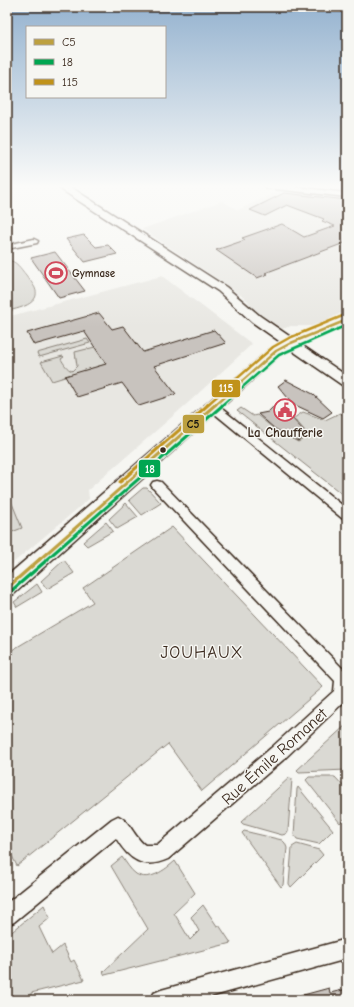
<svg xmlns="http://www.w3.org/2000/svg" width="354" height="1007" viewBox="0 0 354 1007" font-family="'Comic Neue',sans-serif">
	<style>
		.built { fill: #e8e7e2 }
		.green { fill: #dad9d3; stroke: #8a8278 }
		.building { fill: #c8c3be; stroke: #3b2a1e }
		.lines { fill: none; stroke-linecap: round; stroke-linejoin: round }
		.street-casing { stroke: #3b2a1e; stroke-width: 3 }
		.secondary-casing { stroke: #3b2a1e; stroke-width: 3 }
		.street { fill: #f6f6f2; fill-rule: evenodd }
		.secondary { fill: #f6f6f2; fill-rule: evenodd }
		.bus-1-far2-casing { stroke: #f6f6f2; stroke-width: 5 }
		.bus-1-far1-casing { stroke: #f6f6f2; stroke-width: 6 }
		.bus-1-casing { stroke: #f6f6f2; stroke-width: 6 }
		.bus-2-far2-casing { stroke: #f6f6f2; stroke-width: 5 }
		.bus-2-far1-casing { stroke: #f6f6f2; stroke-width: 6 }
		.bus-2-casing { stroke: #f6f6f2; stroke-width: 6 }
		.bus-3-far1-casing { stroke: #f6f6f2; stroke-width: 5 }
		.bus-3-casing { stroke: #f6f6f2; stroke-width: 6 }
		.bus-1-far2 { stroke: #bda03f; stroke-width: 2.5 }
		.bus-1-far1 { stroke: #bda03f; stroke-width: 3 }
		.bus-1 { stroke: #bda03f; stroke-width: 3.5 }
		.bus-2-far2 { stroke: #00a651; stroke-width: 2.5 }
		.bus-2-far1 { stroke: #00a651; stroke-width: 3 }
		.bus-2 { stroke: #00a651; stroke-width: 3.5 }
		.bus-3-far1 { stroke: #c0921a; stroke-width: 2.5 }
		.bus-3 { stroke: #c0921a; stroke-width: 3 }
		.bus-dot { fill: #3b2a1e; stroke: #f6f6f2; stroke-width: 1.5 }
		.labels { text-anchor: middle; stroke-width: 3; stroke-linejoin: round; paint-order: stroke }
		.far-poi-label { font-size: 11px; font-weight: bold; fill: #3b2a1e; stroke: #f6f6f2; text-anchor: start }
		.poi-label { font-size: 13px; font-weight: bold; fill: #3b2a1e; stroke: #f6f6f2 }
		.near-street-label { font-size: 16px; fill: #3b2a1e; stroke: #f6f6f2 }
		.near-neighbourhood-label { font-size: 17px; letter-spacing: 1px; fill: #3b2a1e; stroke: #f6f6f2 }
		.line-badge { stroke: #f6f6f2; stroke-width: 1.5 }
		.badge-label { font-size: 11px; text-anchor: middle; font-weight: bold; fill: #fff }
		.pale-badge-label { font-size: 11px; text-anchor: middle; font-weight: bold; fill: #111 }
	</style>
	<rect width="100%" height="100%" fill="#f6f6f2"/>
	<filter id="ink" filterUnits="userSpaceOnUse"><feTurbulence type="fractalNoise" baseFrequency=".025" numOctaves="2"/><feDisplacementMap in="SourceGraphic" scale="8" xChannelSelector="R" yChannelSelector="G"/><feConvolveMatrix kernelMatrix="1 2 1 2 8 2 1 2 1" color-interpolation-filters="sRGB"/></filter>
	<g filter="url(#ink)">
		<path class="built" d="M280 190 347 197V310L317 326H291L282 329 253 309 247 300 231 288 142 229 222 201 238 210Z
			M162 276 252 344 189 402 88 490 89 499 7 568V317Z"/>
		<path class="green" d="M7 260C17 261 20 268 26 275 29 279 33 284 35 288 42 304 17 309 7 311Z
			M87 339 90 343 39 357 37 353Z
			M95 347 106 364 52 381 41 362 63 356 64 357 61 359C64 364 67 369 72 371L77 366 75 352Z
			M241 408 253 416 257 415 273 428 298 442 309 436 294 418 303 412 325 420 340 413 347 417V498L237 411Z
			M143 488H147L161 503 142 515 129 500Z
			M7 491 22 528 7 534Z
			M126 503 138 517 117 529 109 519Z
			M106 522 113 531 87 546 83 542Z
			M172 527 323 687 202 791 168 744 17 866 7 846V653L93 602 83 588Z
			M64 560 74 573 47 589 41 581Z
			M37 584 42 592 17 607 14 602Z
			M347 724V770L299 772 297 770Z
			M290 777 292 779 288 831 286 834 282 835 243 824 241 822Z
			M309 777H335L347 790V816L340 823 306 780Z
			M298 787 333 830 319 844 297 839 294 835 297 789Z
			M244 831 282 840 285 843 287 848 283 885 281 887 242 833Z
			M297 844 319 850 323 855 291 887 289 884 292 847Z
			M122 857C126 862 130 870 136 874 149 882 165 870 175 861L195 893 174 913 190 940 199 931 191 917 203 905 217 926 219 925 231 943 105 975 103 972 148 929 111 866Z
			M44 905 50 918 39 927 52 954 63 945 71 962 74 960 84 980 31 993V1000H7V936Z"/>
		<path class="building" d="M284 193 347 200V242L265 273 268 274 257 278 216 250 245 240 242 238 282 224 304 237 335 226 322 221 324 219 287 205 265 216 250 210Z
			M84 235 96 247 108 245 117 254 85 262 66 239Z
			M55 252 85 291 59 298 31 258Z
			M99 313 112 329 123 326 143 352 214 330 226 343 154 366 176 394 139 406 122 383 77 397 65 376 106 364 84 331 34 345 27 333Z
			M286 380 313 394 332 412 323 418 293 404 278 386Z
			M274 406 289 415 307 434 298 441 275 429 258 414 268 412Z
			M329 988 330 993 347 989V1000H296V997Z"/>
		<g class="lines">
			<g class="street-casing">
				<path id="street" d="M264 186H287L347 193V197L267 188Z
					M34 239 38 241 37 243 7 249V245Z
					M213 404 217 405 347 509V521L343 519 209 409 208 407 209 405Z
					M157 481 161 482 345 671 347 675V699L283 760 168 859C143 870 129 860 116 838L14 922 7 925V903L112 819 118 816C130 821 134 837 145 845H157L271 748 334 691 335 681 153 488 151 485 153 482Z
					M347 939V959L199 1000H151L154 993 161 990Z"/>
			</g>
			<g class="secondary-casing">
				<path id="secondary" d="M62 186H69L226 287 260 316 292 338 347 316V324L300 344 347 376V386L342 385 290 349 281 354 14 594 7 596V576L271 348 282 343 252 322 218 291 62 190 60 188Z"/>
			</g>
			<use href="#street" class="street"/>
			<use href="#secondary" class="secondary"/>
			<g class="bus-1-far2-casing">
				<path id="bus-1-far2" d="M215 405 276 351 291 343 347 320"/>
			</g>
			<g class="bus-1-far1-casing">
				<path id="bus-1-far1" d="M39 560 216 404"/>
			</g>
			<g class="bus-1-casing">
				<path id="bus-1" d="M7 588 40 559"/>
			</g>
			<g class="bus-2-far2-casing">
				<path id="bus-2-far2" d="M222 405 279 355 347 325"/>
			</g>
			<g class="bus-2-far1-casing">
				<path id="bus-2-far1" d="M46 560 224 404"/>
			</g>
			<g class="bus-2-casing">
				<path id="bus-2" d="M10 592 48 559"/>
			</g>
			<g class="bus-3-far1-casing">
				<path id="bus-3-far1" d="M207 405 273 347 289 338 345 315"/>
			</g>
			<g class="bus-3-casing">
				<path id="bus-3" d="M120 482 209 404"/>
			</g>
			<use href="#bus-1-far2" class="bus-1-far2"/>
			<use href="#bus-1-far1" class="bus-1-far1"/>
			<use href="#bus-1" class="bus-1"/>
			<use href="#bus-2-far2" class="bus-2-far2"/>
			<use href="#bus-2-far1" class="bus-2-far1"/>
			<use href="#bus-2" class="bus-2"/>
			<use href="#bus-3-far1" class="bus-3-far1"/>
			<use href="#bus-3" class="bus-3"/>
		</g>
	</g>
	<linearGradient id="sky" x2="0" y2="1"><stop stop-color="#94b2cf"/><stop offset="0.57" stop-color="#fbfbf9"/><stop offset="1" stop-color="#fbfbf9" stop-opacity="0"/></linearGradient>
	<rect width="354" height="327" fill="url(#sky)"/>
	<defs>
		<g id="stadium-ring" transform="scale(1.15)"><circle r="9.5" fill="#f6f6f2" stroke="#d1495b" stroke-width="1.5"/><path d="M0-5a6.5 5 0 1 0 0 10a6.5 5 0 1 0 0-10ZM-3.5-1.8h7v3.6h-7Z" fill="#d1495b"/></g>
		<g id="civic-ring" transform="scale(1.15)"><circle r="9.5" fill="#f6f6f2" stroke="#d1495b" stroke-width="1.5"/><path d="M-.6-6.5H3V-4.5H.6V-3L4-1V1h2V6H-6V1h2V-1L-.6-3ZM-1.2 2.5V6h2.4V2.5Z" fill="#d1495b"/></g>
	</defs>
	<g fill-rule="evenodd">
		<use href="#stadium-ring" x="56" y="273"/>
		<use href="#civic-ring" x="285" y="410"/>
	</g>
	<circle class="bus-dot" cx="163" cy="450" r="3.5"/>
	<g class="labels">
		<g class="far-poi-label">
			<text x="72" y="277">Gymnase</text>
		</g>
		<g class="poi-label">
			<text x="285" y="437">La Chaufferie</text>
		</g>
		<g class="near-street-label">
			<text transform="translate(274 756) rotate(-42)" y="6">Rue Émile Romanet</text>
		</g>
		<g class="near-neighbourhood-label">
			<text x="202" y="658">JOUHAUX</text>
		</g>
	</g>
	<g class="line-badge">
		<rect x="211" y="379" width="30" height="19" rx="4" fill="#c0921a"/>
		<rect x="182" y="414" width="23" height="20" rx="4" fill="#bda03f"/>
		<rect x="138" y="459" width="23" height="19" rx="4" fill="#00a651"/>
	</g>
	<g class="badge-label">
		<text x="226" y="392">115</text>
		<text x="150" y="473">18</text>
	</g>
	<g class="pale-badge-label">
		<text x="193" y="428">C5</text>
	</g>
	<rect width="354" height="1007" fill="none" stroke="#f6f6f2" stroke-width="24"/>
	<rect x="12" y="12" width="330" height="983" fill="none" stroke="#3b2a1e" stroke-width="1.5" filter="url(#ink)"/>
	<rect x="26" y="26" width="140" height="72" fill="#f6f6f2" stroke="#aba49d"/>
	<rect x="34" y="39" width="20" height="6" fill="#bda03f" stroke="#aba49d"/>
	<text x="62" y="46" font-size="12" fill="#3b2a1e">C5</text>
	<rect x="34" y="59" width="20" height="6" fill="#00a651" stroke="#aba49d"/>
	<text x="62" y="66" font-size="12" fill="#3b2a1e">18</text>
	<rect x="34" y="79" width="20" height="6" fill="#c0921a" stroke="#aba49d"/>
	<text x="62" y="86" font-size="12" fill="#3b2a1e">115</text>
</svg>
